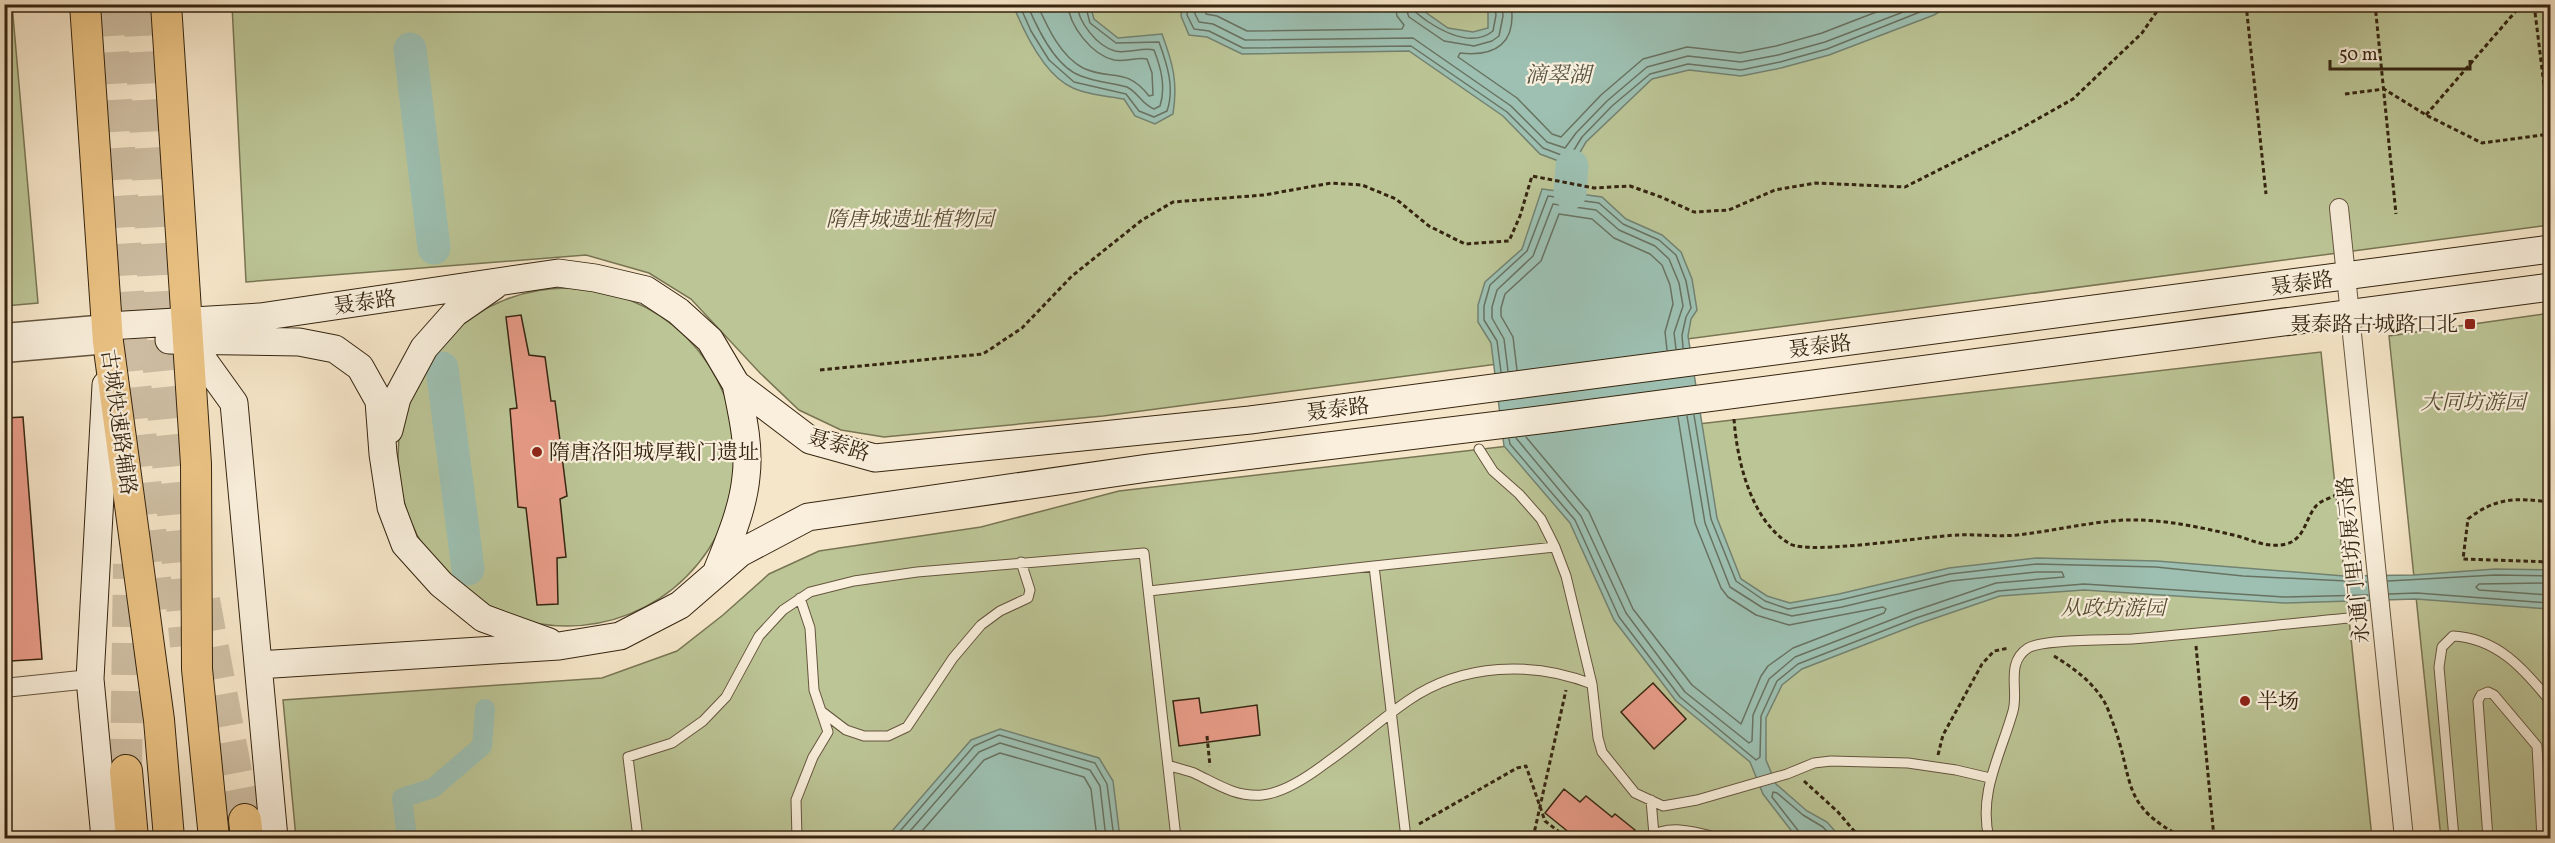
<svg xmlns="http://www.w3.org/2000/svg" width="2555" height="843" viewBox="0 0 2555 843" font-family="Vollkorn,'Noto Serif SC',serif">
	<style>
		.green { fill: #bcc596; stroke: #787553; stroke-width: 1.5 }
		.water { fill: #9dc0b2; stroke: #738271; stroke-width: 1.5 }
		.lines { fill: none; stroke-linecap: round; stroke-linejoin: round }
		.shore { stroke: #697261; stroke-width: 1.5 }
		.canal { stroke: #9dc0b2; stroke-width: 20 }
		.river { stroke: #9dc0b2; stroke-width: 33 }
		.building { fill: #e99c89; stroke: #352510; stroke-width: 1.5 }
		.trunk-tunnel { stroke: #cfbfa4; stroke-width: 32; stroke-dasharray: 32 16; stroke-linecap: butt }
		.service-casing { stroke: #65553e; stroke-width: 11 }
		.minor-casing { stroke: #65553e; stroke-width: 20 }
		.tertiary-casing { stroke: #65553e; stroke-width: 25 }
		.secondary-casing { stroke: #352510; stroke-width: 29 }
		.primary-casing { stroke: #352510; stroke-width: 32 }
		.trunk-casing { stroke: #352510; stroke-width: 34 }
		.path { stroke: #352510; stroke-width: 3; stroke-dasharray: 4.5 3; stroke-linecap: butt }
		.service { stroke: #f9efdc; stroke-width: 9 }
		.minor { stroke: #f9efdc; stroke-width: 18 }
		.tertiary { stroke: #f9efdc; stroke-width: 22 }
		.secondary { stroke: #f9efdc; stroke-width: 27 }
		.primary { stroke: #ebc384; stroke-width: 30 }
		.trunk { stroke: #ebc384; stroke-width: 32 }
		.poi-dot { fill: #8f2418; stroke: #f9efdc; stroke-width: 2 }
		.labels { text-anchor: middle; stroke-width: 4.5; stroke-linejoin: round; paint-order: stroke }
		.park-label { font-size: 21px; font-style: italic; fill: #574d32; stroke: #f9efdc }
		.street-label { font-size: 21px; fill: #352510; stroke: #f9efdc }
		.poi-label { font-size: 21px; fill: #352510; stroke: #f9efdc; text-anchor: start }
		.water-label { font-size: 22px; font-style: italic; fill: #545441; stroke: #f9efdc }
	</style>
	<rect width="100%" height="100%" fill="#f6e6c9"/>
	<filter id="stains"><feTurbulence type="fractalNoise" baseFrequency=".00333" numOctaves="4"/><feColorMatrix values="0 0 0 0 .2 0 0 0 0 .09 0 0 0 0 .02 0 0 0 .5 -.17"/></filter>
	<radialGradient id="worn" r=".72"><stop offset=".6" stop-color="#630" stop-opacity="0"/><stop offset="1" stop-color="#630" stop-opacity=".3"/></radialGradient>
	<path class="green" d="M12 4 38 303 5 306 4 5Z
		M232 5H2550V225L1103 416 884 437 841 430 799 410 760 373 691 299 649 273 586 255 246 282Z
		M398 457a169 169 0 1 1 338 0a169 169 0 1 1-338 0Z
		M2550 313V838H2441L2389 336Z
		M2321 352 2372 838H296L283 700 602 678 677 651 723 615 769 574 819 551 981 527 1119 491Z"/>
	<path class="water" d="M1013 5H1090L1094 19 1118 38 1162 34C1173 64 1178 82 1173 114L1155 124 1135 116 1124 99C1107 96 1088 95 1073 88 1045 76 1024 32 1013 5Z
		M1182 5H1415L1448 28 1473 32 1488 28V5H1951L1934 15 1829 55 1781 68 1741 76 1689 70 1652 79 1586 142 1572 166 1540 154 1503 116 1409 51 1242 54 1207 37 1189 35 1181 16Z
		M1542 189 1602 197 1626 219 1662 235 1681 252 1692 279 1697 310 1691 319 1688 336 1717 518 1741 579 1767 596 1790 603 1839 594 1949 568 2037 558 2157 561 2344 576 2414 575 2495 569 2550 570V609L2416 599 2284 603 2084 590 2000 596 1918 624 1802 669 1782 685 1766 718V760L1776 784 1807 811 1827 822 1841 838H1797L1763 794 1750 762 1676 701 1614 620 1570 523 1504 446 1491 343 1478 322V305L1485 282 1522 249Z
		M1000 729 1099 758 1113 781 1120 838H962C939 834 910 839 886 838L971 740Z"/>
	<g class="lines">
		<path class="shore" d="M1019 4 1031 31 1049 60 1074 82 1126 94 1139 111 1154 117 1167 111C1175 88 1167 64 1159 42L1116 43 1090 23 1085 4
			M1027 4C1037 28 1055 67 1081 76 1096 82 1112 83 1127 87 1139 93 1141 104 1154 109L1160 106C1166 87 1161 68 1154 50 1142 47 1127 54 1115 51 1097 46 1078 22 1077 4
			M1037 4C1047 26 1060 56 1083 68 1110 81 1126 66 1149 96L1153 95 1152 73 1147 59C1137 57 1125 62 1114 60 1092 55 1069 26 1068 4
			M1188 4 1187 15 1194 29 1209 31 1243 48 1411 46 1507 112 1543 148 1569 158 1582 137 1612 106 1650 74 1688 64 1741 70 1780 62 1827 49 1940 4
			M1195 4V14L1199 22 1213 24 1245 40 1413 38 1511 106 1547 142 1565 148 1576 133 1607 101 1647 67 1688 56 1741 62 1778 55 1825 42 1924 4
			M1204 4 1206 14 1217 16 1247 31 1402 29 1404 25 1397 16 1395 4
			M1404 4 1409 17 1444 41 1474 46 1492 41 1499 36 1503 16 1502 4
			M1412 4C1413 13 1421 16 1427 21 1445 33 1473 47 1493 31L1496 15 1494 4
			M1511 4C1517 43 1496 57 1460 53L1458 57 1517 98 1552 134 1561 137 1601 95 1643 59 1687 47 1740 53 1776 46 1822 33 1897 4
			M1517 370 1513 337 1501 316V308L1505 294 1541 261 1559 214 1592 219 1614 238 1650 254 1662 265 1670 285 1673 304 1665 332 1667 350
			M1508 371 1504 339 1492 318V307L1497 290 1533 256 1553 204 1596 210 1619 230 1655 246 1669 259 1679 283 1683 306 1674 333 1676 349
			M1501 372 1497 341 1484 320V306L1490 285 1527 251 1548 196 1599 203 1623 224 1659 240 1676 255 1686 281 1691 308 1686 317 1682 335 1683 348
			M1694 415 1711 519 1736 581 1765 601 1788 609 1840 600 1950 574 2037 564 2156 567 2243 576 2367 582
			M1526 437 1589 512 1633 609 1692 685 1741 724 1761 676 1768 666 1793 648 1884 613 1886 609 1883 607 1789 625 1756 615 1728 597 1721 588 1695 523 1678 417
			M1516 438 1581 516 1626 613 1685 692 1749 743 1752 741 1753 715 1769 679 1795 657 1914 611 1996 583 2064 577 2062 572H2037L1951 581 1842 607 1792 616 1763 608 1730 587 1705 523 1687 416
			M1509 439 1510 444 1575 520 1619 617 1680 697 1756 760 1760 757 1761 716 1777 681 1798 664 1916 618 1998 591 2084 584 2284 597 2368 595
			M2388 581 2495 575 2550 576
			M2550 583 2479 584 2476 587 2479 590 2550 595
			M2389 594 2417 593 2550 603
			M894 838 974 746 999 735 1095 763 1107 784 1114 838
			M904 838 979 752 1000 743 1090 770 1100 786 1106 838
			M916 838 984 760 1000 753 1084 777 1091 789 1097 838
			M1801 838 1800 833 1772 797 1773 792 1777 793 1803 815 1823 827 1833 838"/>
		<path class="canal" d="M407 838 402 798 433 788 482 746 485 709"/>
		<path class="river" d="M410 49 434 248
			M1570 193 1572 166
			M442 368 468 569"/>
	</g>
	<path class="building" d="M521 315 529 355 545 357 551 401H555L567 496 560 499 566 557 557 558 558 604 537 605 526 508 518 507 510 409 517 408 506 317Z
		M23 417 42 659 11 661 4 574V418Z
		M1653 683 1686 719 1654 749 1621 712Z
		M1199 698 1201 713 1257 705 1260 735 1179 746 1173 701Z
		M1564 789 1580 802 1586 796 1612 817 1615 814 1635 830 1628 838H1576L1545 813Z"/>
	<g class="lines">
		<path class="trunk-tunnel" d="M110 4 132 353 159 617
			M139 4 157 350 186 646
			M204 600 245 820
			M126 771 129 564"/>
		<g class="service-casing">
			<path id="service" d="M1555 547 1566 576 1592 684 1598 738 1602 752 1635 793 1663 806 1697 800 1787 774 1814 763 1831 761 1908 763 1956 770 1990 778
				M1374 566 1555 547 1541 519 1519 494 1493 471 1479 449
				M1149 591 1374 566 1406 838
				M821 711 846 730 864 736H888L907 727 953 658 981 625 1000 611 1028 598 1030 590 1021 562
				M1168 765C1176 768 1186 770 1194 773 1217 784 1235 797 1262 795 1284 793 1309 776 1326 763 1355 743 1381 719 1409 700 1463 663 1533 661 1592 684
				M1651 800 1654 835
				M638 838 628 757 672 743 703 721 726 697 759 636 783 610 810 592 854 581 917 572 1144 553 1176 838
				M797 838 796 800 813 757 828 732 814 690 810 628 800 598
				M1648 838C1669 823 1696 832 1719 838
				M1989 838C1978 793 2001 754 2013 711 2019 690 2005 663 2028 648 2042 639 2112 640 2132 639 2204 633 2276 625 2349 618
				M2454 838 2439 667 2442 647 2453 636C2497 638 2524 669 2550 701
				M2488 838 2478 701 2481 695 2488 692 2494 695 2537 746 2542 838"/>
		</g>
		<g class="minor-casing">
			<path id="minor" d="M2339 208 2404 838
				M4 688 90 679"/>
		</g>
		<g class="tertiary-casing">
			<path id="tertiary" d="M4 335 108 326
				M4 351 108 342"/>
		</g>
		<g class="secondary-casing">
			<path id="secondary" d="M108 326 260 317 558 273 595 278 646 290 678 311 710 340 736 384 810 440 875 458 1250 420 2550 249
				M188 339 234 403 274 838
				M169 340 299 342 335 349 360 367 379 401 383 454 391 507 405 544 441 584 483 618 549 642
				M389 430 397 398 424 348 455 313 494 286
				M717 571C729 541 743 509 746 477 750 446 742 413 736 384
				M258 665 559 646 620 636 680 605 740 553 808 517 1148 468 1555 418 2550 287
				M105 838 90 679 106 385"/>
		</g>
		<g class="primary-casing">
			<path id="primary" d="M85 4 108 342 159 720 169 838
				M166 4 196 464 197 669 214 838"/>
		</g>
		<g class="trunk-casing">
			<path id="trunk" d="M126 771 132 838
				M245 820 247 838"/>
		</g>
		<path class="path" d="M2246 4 2266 194
			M2375 4 2396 214
			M2345 94 2384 89 2426 115 2482 143 2550 134 2534 4
			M2426 115 2522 4
			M820 370 983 354 1022 328 1072 276 1142 220 1173 202 1264 195 1331 183 1362 185 1396 199 1429 226 1465 244 1509 241 1520 216 1532 176 1594 188 1630 186 1661 197 1694 212 1729 210 1775 190 1816 183 1905 187 2018 130 2073 99 2142 33 2162 4
			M1734 419C1737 461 1751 521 1790 544 1810 555 1928 536 1958 535 1977 534 1997 537 2017 535 2053 531 2089 522 2125 520 2160 519 2195 526 2229 534 2250 538 2264 549 2286 544 2305 539 2305 519 2316 506 2320 501 2330 498 2336 495
			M2550 502C2516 498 2496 497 2468 519L2463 559 2550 562
			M2196 646 2214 838
			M2054 656C2072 667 2090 680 2102 698 2107 705 2110 715 2113 723 2135 782 2119 805 2184 838
			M1207 736 1210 766
			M1938 755 1943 735 1982 664 1994 651 2009 648
			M1804 781 1838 812 1860 838
			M1419 824 1517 768 1526 766 1545 821 1567 838
			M1533 838 1566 690"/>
		<use href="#service" class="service"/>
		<use href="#minor" class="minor"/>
		<use href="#tertiary" class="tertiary"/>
		<use href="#secondary" class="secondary"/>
		<use href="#primary" class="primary"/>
		<use href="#trunk" class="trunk"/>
	</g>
	<g class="poi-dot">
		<rect x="2464" y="318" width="12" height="12" rx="3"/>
		<circle cx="537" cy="452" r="6"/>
		<circle cx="2245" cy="701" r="6"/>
	</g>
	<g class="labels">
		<g class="park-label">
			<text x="910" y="226">隋唐城遗址植物园</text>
			<text x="2473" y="409">大同坊游园</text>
			<text x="2113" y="615">从政坊游园</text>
		</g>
		<g class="street-label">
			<text transform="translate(2302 283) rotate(-8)" y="7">聂泰路</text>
			<text transform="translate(365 302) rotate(-8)" y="7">聂泰路</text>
			<text transform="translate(1820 346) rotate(-7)" y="7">聂泰路</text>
			<text transform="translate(1338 409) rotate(-7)" y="7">聂泰路</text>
			<text transform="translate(119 422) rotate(82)" y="7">古城快速路辅路</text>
			<text transform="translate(839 445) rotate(17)" y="7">聂泰路</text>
			<text transform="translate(2353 560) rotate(-96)" y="7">永通门里坊展示路</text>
		</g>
		<g class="poi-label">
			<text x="2458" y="331" text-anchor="end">聂泰路古城路口北</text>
			<text x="549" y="459">隋唐洛阳城厚载门遗址</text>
			<text x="2257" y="708">半场</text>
		</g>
		<g class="water-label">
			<text x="1558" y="82">滴翠湖</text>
		</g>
	</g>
	<rect width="2555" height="843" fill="none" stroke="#f6e6c9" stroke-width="24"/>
	<rect x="6" y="6" width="2543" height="831" fill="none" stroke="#352510" stroke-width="3"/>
	<rect x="12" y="12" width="2531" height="819" fill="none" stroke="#352510" stroke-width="1.5"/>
	<path d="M2330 60v9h140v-9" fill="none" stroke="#352510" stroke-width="3"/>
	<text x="2339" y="60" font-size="18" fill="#352510" stroke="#f9efdc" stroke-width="4.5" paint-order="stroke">50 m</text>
	<rect width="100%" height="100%" filter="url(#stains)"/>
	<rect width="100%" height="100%" fill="url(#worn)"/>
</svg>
